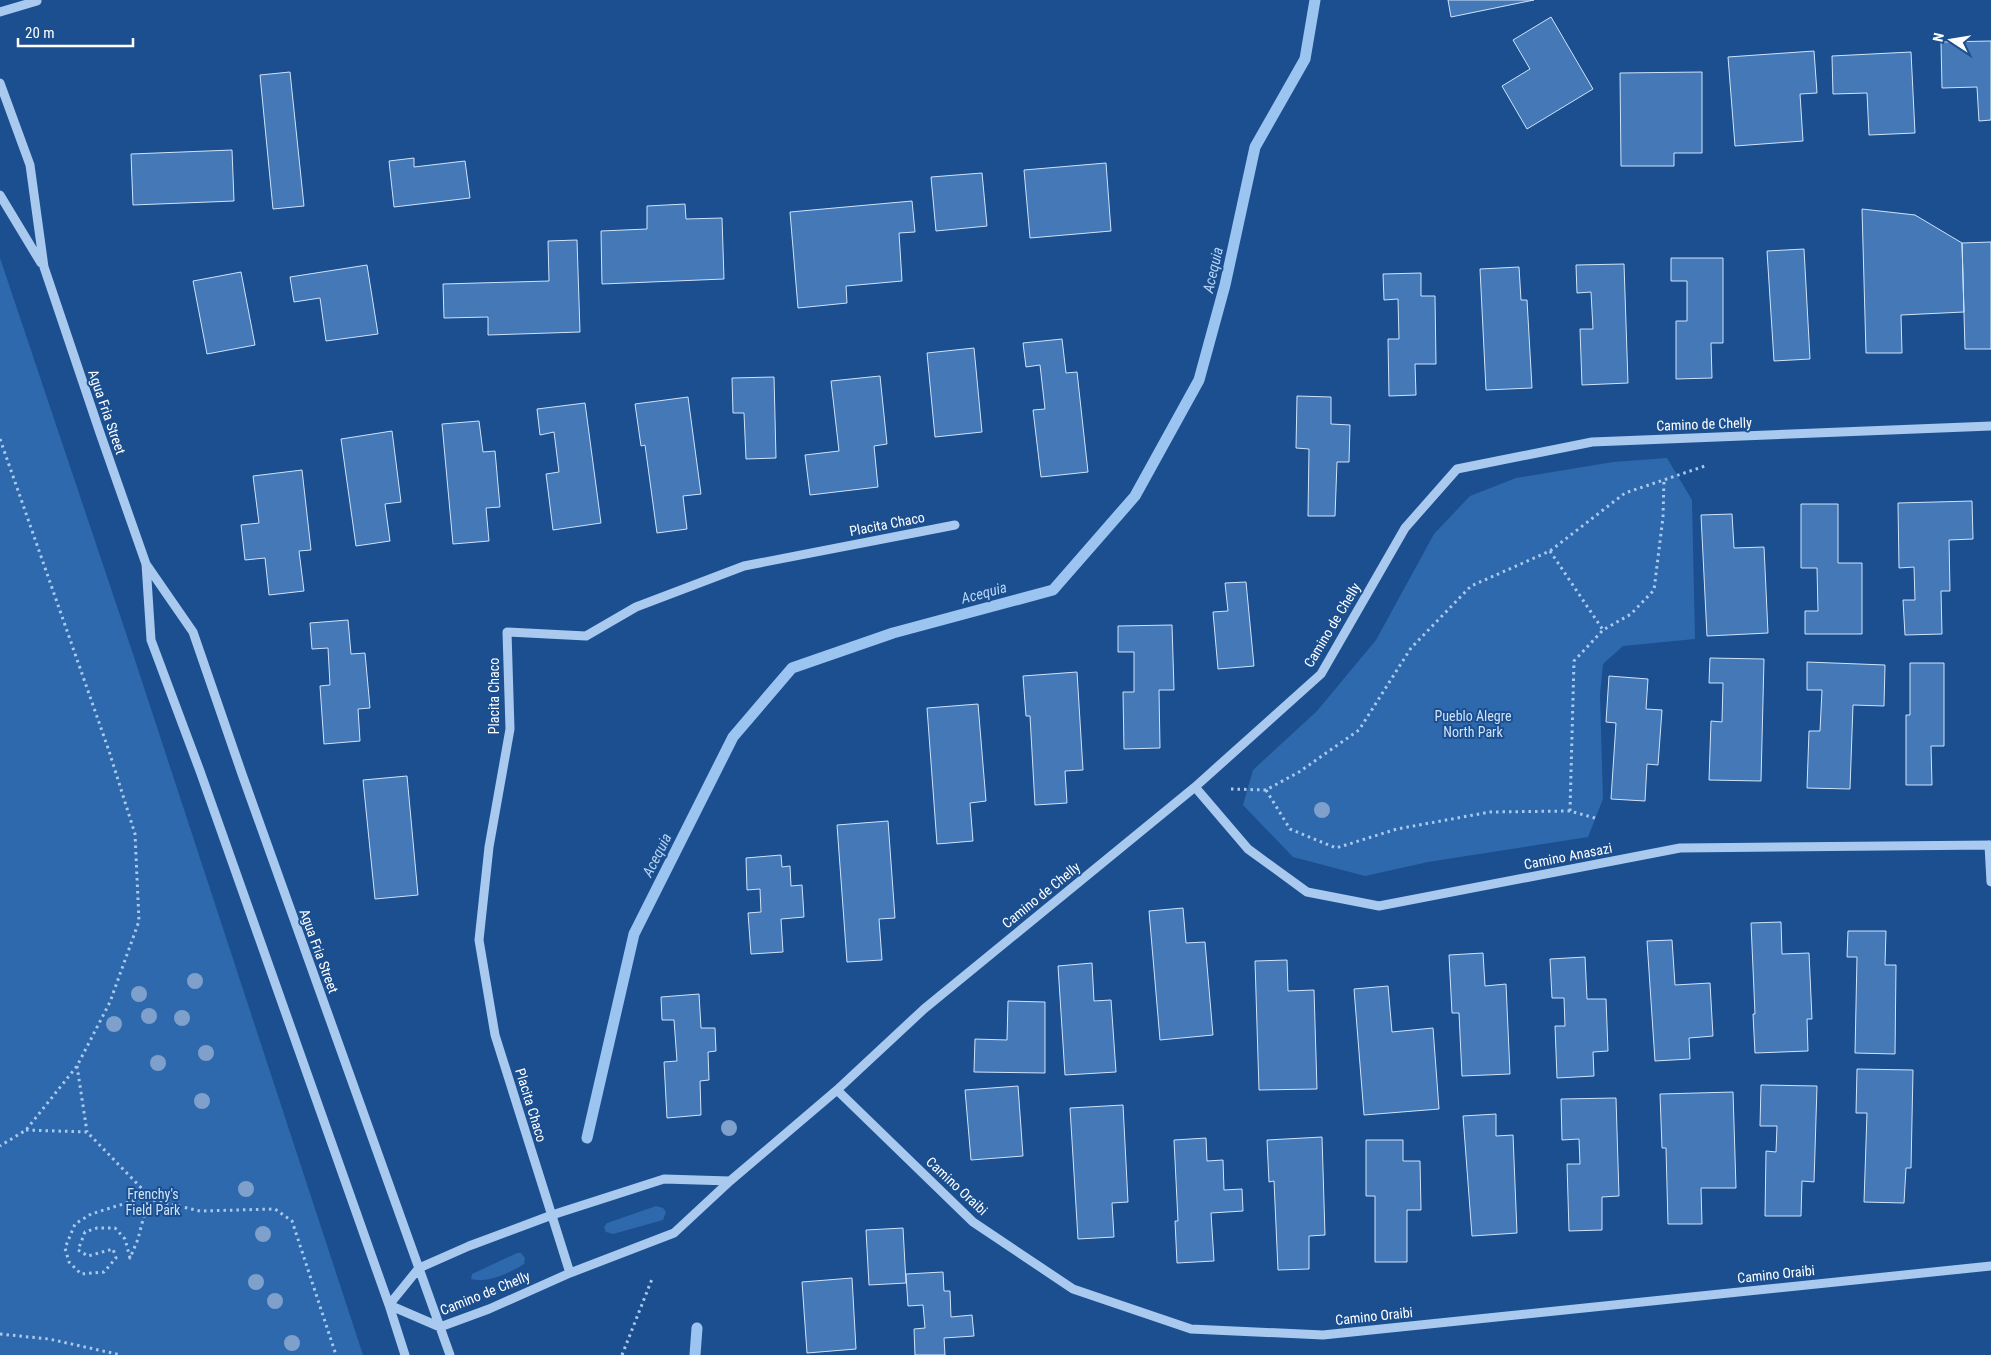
<svg xmlns="http://www.w3.org/2000/svg" width="1991" height="1355" viewBox="0 0 1991 1355" font-family="'Roboto Condensed',sans-serif">
	<style>
		.green { fill: #2e69ad }
		.lines { fill: none; stroke-linecap: round; stroke-linejoin: round }
		.stream { stroke: #9cc4f0; stroke-width: 11 }
		.building { fill: #4478b7; stroke: #cfe3fa }
		.path { stroke: #a9c9ee; stroke-width: 3; stroke-dasharray: 2.5 4; stroke-linecap: butt }
		.minor { stroke: #a9c9ee; stroke-width: 9 }
		.tree { fill: #7ea0ca }
		.labels { text-anchor: middle; stroke-width: 4; stroke-linejoin: round; paint-order: stroke }
		.street-label { font-size: 14px; fill: #fff; stroke: #1b4f8f }
		.park-label { font-size: 14px; fill: #cfe3fa; stroke: #1b4f8f }
		.water-label { font-size: 15px; font-style: italic; fill: #b5d3f5; stroke: #1b4f8f }
	</style>
	<rect width="100%" height="100%" fill="#1b4f8f"/>
	<path class="green" d="M0 258 133 654 363 1355H0Z
		M1667 458 1692 500 1695 639 1623 646 1603 664 1600 695 1603 799 1588 837 1428 862 1365 876 1293 857 1243 805 1253 770 1317 711 1376 640 1434 534 1470 496 1516 478 1613 462Z
		M656 1206 663 1208 666 1212 663 1220 613 1234 606 1232 604 1227 607 1223Z
		M517 1253H521L525 1258 524 1264C512 1272 486 1284 471 1279L472 1274Z"/>
	<g class="lines">
		<path class="stream" d="M587 1138 634 934 733 737 792 668 893 633 1053 590 1135 496 1199 380 1225 285 1255 147 1305 59 1315 0
			M695 1355 697 1328"/>
	</g>
	<path class="building" d="M1448 0H1534L1451 17Z
		M1551 17 1593 89 1527 129 1502 86 1530 69 1513 40Z
		M1991 41V120L1979 121 1977 87 1942 88 1941 42Z
		M1814 51 1817 93 1800 94 1803 141 1735 146 1728 57Z
		M1911 52 1915 133 1869 135 1867 93 1833 94 1832 56Z
		M290 72 304 206 273 209 260 75Z
		M1702 72V153H1674V166H1621L1620 73Z
		M232 150 234 201 133 205 131 154Z
		M414 158V167L465 161 470 198 394 207 389 161Z
		M1106 163 1111 231 1030 238 1024 170Z
		M982 173 987 226 936 231 931 177Z
		M912 201 915 232 899 233 902 281 846 286 847 303 798 308 790 212Z
		M685 204 686 219 722 218 724 279 602 284 601 231 647 229V206Z
		M1862 209 1915 215 1962 243 1964 312 1901 315 1902 353H1866Z
		M577 240 580 332 488 335V317L444 318 443 284 549 281 548 241Z
		M1991 242V349H1965L1962 243Z
		M1804 249 1810 359 1774 361 1767 251Z
		M1671 258H1723V343H1711L1712 378 1676 379V321H1687V281H1671Z
		M1624 264 1628 383 1582 385 1580 329H1593L1591 292 1577 293 1576 265Z
		M367 265 378 334 326 341 320 298 294 302 290 277Z
		M1519 267 1521 300H1527L1532 388 1486 390 1480 269Z
		M241 272 255 345 207 354 193 281Z
		M1421 273V296H1435L1436 364H1415L1416 395 1389 396 1388 339H1399L1398 299 1384 300 1383 274Z
		M1062 339 1066 373 1077 372 1088 472 1041 477 1033 410 1045 409 1040 365 1026 367 1023 343Z
		M974 348 982 432 935 437 927 353Z
		M880 376 887 444 874 446 878 487 810 495 805 455 839 451 831 381Z
		M774 377 776 458 746 459 744 413H733L732 378Z
		M1297 396 1331 397V424L1350 425 1349 462H1337L1335 516H1308L1309 449 1296 448Z
		M688 397 701 494 683 496 687 529 657 533 645 445 641 446 635 404Z
		M585 403 601 523 553 530 546 474 559 472 554 432 540 435 537 409Z
		M479 421 483 452 495 451 500 507 486 508 489 541 453 544 442 424Z
		M392 431 401 502 385 504 390 541 356 546 341 439Z
		M302 470 311 550 299 551 304 591 269 595 265 558 245 560 241 525 259 523 253 476Z
		M1972 501 1973 539 1949 540 1950 591H1941L1942 634 1905 635 1903 600H1915L1914 567 1899 568 1898 503Z
		M1801 504H1838V563H1862V634H1805V611H1818L1817 568H1801Z
		M1732 514 1734 548 1764 547 1768 633 1707 636 1701 515Z
		M1246 582 1254 666 1218 669 1213 612 1228 611 1225 583Z
		M348 620 351 654 365 653 370 708 358 709 360 741 324 744 320 686 330 685 328 648 312 649 310 623Z
		M1172 625 1174 690H1159L1160 748 1124 749 1123 692H1134V652H1118V626Z
		M1710 658 1764 659 1761 781 1709 780 1711 721 1722 722 1723 683H1709Z
		M1807 662 1885 665 1884 706 1853 705 1850 789 1807 788 1809 731H1820L1822 690H1807Z
		M1910 663H1944V746H1931L1932 785H1906V715H1910Z
		M1077 672 1083 770 1065 771 1067 803 1035 805 1030 716H1026L1023 676Z
		M1609 676 1648 679 1646 709 1662 710 1658 765 1647 764 1645 801 1611 799 1616 723 1606 722Z
		M978 704 986 801 970 803 973 841 937 844 927 708Z
		M407 776 418 895 375 899 363 780Z
		M888 821 895 918 879 919 882 960 847 962 837 825Z
		M781 855 782 867 790 866 791 886 802 885 804 917 781 919 783 952 751 954 748 913 761 912 760 889 747 890 746 858Z
		M1183 908 1186 943 1205 942 1213 1035 1160 1040 1149 911Z
		M1781 922 1782 954 1809 953 1812 1019H1807L1808 1051 1755 1053 1753 1014H1755L1751 923Z
		M1848 931H1886L1885 965H1896L1895 1054 1855 1053 1857 957H1847Z
		M1672 940 1675 985 1710 983 1713 1036 1689 1038 1690 1059 1655 1061 1647 941Z
		M1483 953 1485 986 1506 984 1510 1074 1462 1076 1459 1013H1452L1449 955Z
		M1585 957 1587 999H1606L1608 1051 1593 1052 1594 1076 1557 1078 1555 1026H1565L1564 998H1552L1550 959Z
		M1287 960 1288 991 1314 990 1317 1089 1259 1090 1255 961Z
		M1092 963 1094 1001 1111 1000 1116 1072 1065 1075 1058 966Z
		M1388 986 1392 1032 1433 1028 1439 1109 1364 1115 1354 989Z
		M699 994 701 1028H715L716 1051 708 1052 709 1080 700 1081 701 1115 667 1118 664 1062 677 1061 674 1020H662L661 997Z
		M1008 1001 1045 1002V1073L974 1072 975 1039 1007 1040Z
		M1857 1069 1913 1070 1911 1168H1906L1904 1203 1864 1202 1867 1113H1856Z
		M1761 1085 1817 1086 1814 1182 1802 1181 1801 1216H1765L1766 1151 1776 1152 1777 1126H1760Z
		M1018 1086 1023 1156 971 1160 965 1090Z
		M1733 1092 1736 1188H1701L1702 1224H1668L1666 1148H1662L1660 1094Z
		M1616 1098 1619 1196 1602 1197V1230L1569 1231 1567 1164H1580L1579 1139 1562 1140 1561 1099Z
		M1123 1105 1128 1202 1112 1203 1114 1237 1078 1239 1070 1108Z
		M1496 1114V1136L1513 1135 1517 1233 1472 1236 1463 1116Z
		M1322 1137 1325 1235 1309 1236V1269L1278 1270 1274 1181 1269 1182 1267 1140Z
		M1206 1138 1207 1161 1223 1160 1224 1190 1242 1189 1243 1211 1211 1213 1214 1261 1177 1263 1175 1221H1178L1174 1140Z
		M1366 1140H1403V1161H1420L1421 1210H1407V1262H1375V1196H1366Z
		M903 1228 906 1283 869 1285 866 1230Z
		M943 1272 944 1291H950L951 1317 972 1315 974 1336 944 1338 945 1355H915L914 1329 925 1328 923 1305 908 1306 906 1274Z
		M852 1278 856 1349 807 1353 802 1282Z"/>
	<g class="lines">
		<path class="path" d="M0 439 109 751 135 834 139 921 110 1002 77 1066 26 1130 0 1146
			M1550 551 1603 630
			M1231 789 1266 790 1299 772 1359 730 1411 648 1471 586 1550 551 1625 493 1705 466
			M1266 790 1290 829 1336 848 1397 829 1490 812 1570 811 1595 818
			M1570 811 1574 661 1603 630 1631 614 1654 590 1663 517 1664 480
			M77 1066 87 1132
			M26 1130 87 1132 153 1200 200 1211 275 1209 292 1221 336 1355
			M149 1196 138 1239 130 1258 125 1239 115 1228H97L85 1232 78 1250 88 1256 113 1249 116 1258 104 1272 81 1274 69 1262 65 1248 75 1224 91 1214Z
			M0 1334 49 1339 121 1355
			M622 1355 652 1279"/>
		<path class="minor" d="M0 12 37 1
			M0 83 30 165 44 267 100 433 146 564 193 632 242 774 450 1355
			M0 195 41 263
			M146 564 151 640 200 771 389 1305 405 1355
			M1195 787 1248 849 1307 892 1379 906 1680 848 1991 845
			M1989 845 1991 882
			M837 1090 973 1222 1073 1289 1191 1329 1323 1335 1991 1266
			M570 1273 495 1035 479 940 489 847 510 729 507 632 586 636 636 607 744 566 955 525
			M389 1305 440 1327 489 1309 570 1273 674 1233 730 1181 837 1090 924 1009 1195 787 1321 674 1405 528 1457 469 1592 442 1991 426
			M389 1305 419 1268 469 1246 552 1215 664 1179 730 1181"/>
	</g>
	<g class="tree">
		<circle cx="1322" cy="810" r="8"/>
		<circle cx="195" cy="981" r="8"/>
		<circle cx="139" cy="994" r="8"/>
		<circle cx="149" cy="1016" r="8"/>
		<circle cx="182" cy="1018" r="8"/>
		<circle cx="114" cy="1024" r="8"/>
		<circle cx="206" cy="1053" r="8"/>
		<circle cx="158" cy="1063" r="8"/>
		<circle cx="202" cy="1101" r="8"/>
		<circle cx="729" cy="1128" r="8"/>
		<circle cx="246" cy="1189" r="8"/>
		<circle cx="263" cy="1234" r="8"/>
		<circle cx="256" cy="1282" r="8"/>
		<circle cx="275" cy="1301" r="8"/>
		<circle cx="292" cy="1343" r="8"/>
	</g>
	<g class="labels">
		<g class="street-label">
			<text transform="translate(107 412) rotate(71)" y="5">Agua Fria Street</text>
			<text transform="translate(1704 424) rotate(-2)" y="5">Camino de Chelly</text>
			<text transform="translate(887 524) rotate(-11)" y="5">Placita Chaco</text>
			<text transform="translate(1332 625) rotate(-59)" y="5">Camino de Chelly</text>
			<text transform="translate(494 696) rotate(-90)" y="5">Placita Chaco</text>
			<text transform="translate(1568 856) rotate(-11)" y="5">Camino Anasazi</text>
			<text transform="translate(1041 895) rotate(-39)" y="5">Camino de Chelly</text>
			<text transform="translate(319 951) rotate(70)" y="5">Agua Fria Street</text>
			<text transform="translate(531 1105) rotate(73)" y="5">Placita Chaco</text>
			<text transform="translate(957 1186) rotate(43)" y="5">Camino Oraibi</text>
			<text transform="translate(1776 1274) rotate(-6)" y="5">Camino Oraibi</text>
			<text transform="translate(485 1293) rotate(-22)" y="5">Camino de Chelly</text>
			<text transform="translate(1374 1316) rotate(-6)" y="5">Camino Oraibi</text>
		</g>
		<g class="park-label">
			<text x="1473" y="721">Pueblo Alegre<tspan x="1473" dy="16">North Park</tspan></text>
			<text x="153" y="1199">Frenchy's<tspan x="153" dy="16">Field Park</tspan></text>
		</g>
		<g class="water-label">
			<text transform="translate(1213 270) rotate(-77)" y="5">Acequia</text>
			<text transform="translate(984 593) rotate(-15)" y="5">Acequia</text>
			<text transform="translate(657 855) rotate(-63)" y="5">Acequia</text>
		</g>
	</g>
	<g transform="translate(1951 40) rotate(282)" stroke="#1b4f8f" stroke-width="4" paint-order="stroke">
	<path d="M0-4L9 19L0 12L-9 19Z" fill="#ffffff"/>
	<text y="-8" font-size="14" font-weight="bold" text-anchor="middle" fill="#ffffff">N</text>
	</g>
	<path d="M18 38v8h115v-8" fill="none" stroke="#ffffff" stroke-width="2.5"/>
	<text x="25" y="38" font-size="15" fill="#ffffff" stroke="#1b4f8f" stroke-width="4" paint-order="stroke">20 m</text>
</svg>
